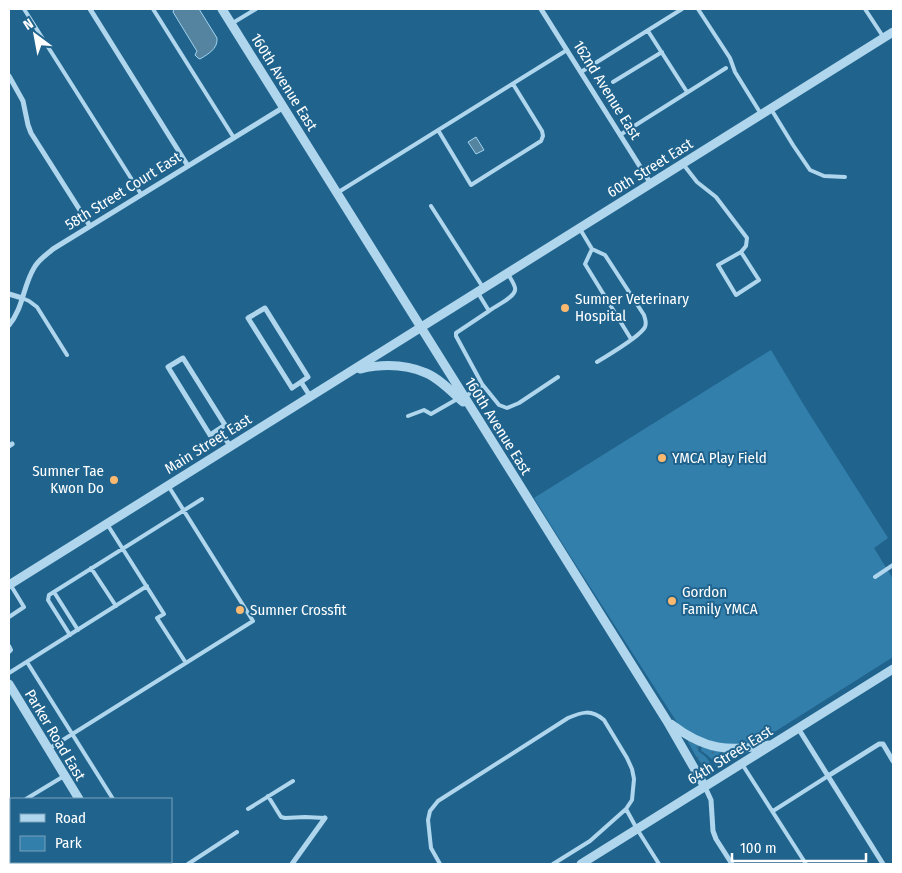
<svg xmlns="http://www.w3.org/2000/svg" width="902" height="873" viewBox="0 0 902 873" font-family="'Fira Sans Condensed',sans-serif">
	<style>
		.grass { fill: url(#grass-dots) }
		.green { fill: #337fac }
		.water { fill: #5584a0; stroke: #a3d3ee }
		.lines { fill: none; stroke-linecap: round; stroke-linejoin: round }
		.service { stroke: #afd6ec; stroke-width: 4 }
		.minor { stroke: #afd6ec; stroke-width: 5 }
		.tertiary { stroke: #afd6ec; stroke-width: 9 }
		.poi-dot { fill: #fab96f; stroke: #20648e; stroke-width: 2 }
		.labels { text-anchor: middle; stroke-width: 4; stroke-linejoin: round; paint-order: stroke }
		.street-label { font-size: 15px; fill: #fff; stroke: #20648e }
		.poi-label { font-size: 15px; fill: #fff; stroke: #20648e; text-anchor: start }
	</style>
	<defs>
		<pattern id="grass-dots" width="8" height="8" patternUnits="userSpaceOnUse" patternTransform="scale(1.25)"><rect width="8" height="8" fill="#337fac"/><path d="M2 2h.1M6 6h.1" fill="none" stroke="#3e6881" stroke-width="1.8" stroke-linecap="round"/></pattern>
	</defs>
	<rect width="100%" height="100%" fill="#20648e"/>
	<path class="grass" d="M688 740 699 745 698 751 706 757 715 770C701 770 694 752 688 742Z
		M702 746 741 752V754L717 768 714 763H719L729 756 726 754 724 755 725 756C713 767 712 756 701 751Z"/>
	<path class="green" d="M771 350 805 407 888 538 874 548 893 579V657L768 736 761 740 742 745H721L691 734 678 724 569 554 534 498Z"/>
	<path class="water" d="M174 9H199L217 38C218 49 208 54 200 59L198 58 195 55 197 51 195 48 173 12Z
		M476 137 484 150 476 154 468 142Z"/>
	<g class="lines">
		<path class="service" d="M24 9 141 194
			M153 9 234 138
			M698 9 730 58 735 72 761 114
			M865 9 884 38
			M231 24 256 9
			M648 31 687 92
			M581 72 682 9
			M613 82 662 52
			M771 109 793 145 810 170 824 176 845 177
			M438 130 471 185 541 141 543 136 542 131 513 84
			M620 135 726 68
			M683 164 697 182 716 197 747 238 746 246 741 252 718 265 736 295 759 280 741 252
			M337 193 567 50
			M431 206 484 289
			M580 229 592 249 605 255 644 315C645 319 647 322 645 327 640 337 608 355 597 362
			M592 249 585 264 631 339
			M22 298 29 301 37 307 67 355
			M489 311C495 306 517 297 515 288 514 283 510 278 508 274
			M482 384 499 405 507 408 519 403 558 377
			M464 397 479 388 482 384 456 336V333L489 311 478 293
			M408 416 424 410 431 414 459 398
			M107 524 164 614 157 618 186 663
			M91 568 116 606
			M875 577 893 565
			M54 592 78 630
			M9 617 24 607 10 584
			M70 635 48 600 49 595 202 499
			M9 646 11 650 9 652
			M27 662 113 799
			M9 673 147 586
			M50 748 253 621 169 487
			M742 764 806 864
			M268 796 281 817 285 818 305 817 325 818
			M26 799 64 776
			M248 809 293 781
			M626 809 637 829 659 864
			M773 811 828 776
			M9 854 11 843
			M9 863 10 864
			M188 864 237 832
			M440 864 431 848 428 820 430 811 438 801 568 718C582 712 591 709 604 720L627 758 632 769 634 779 632 800 626 809 590 841 553 864"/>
		<path class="minor" d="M90 9 188 166
			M541 9 651 184
			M9 76 23 101 28 125 31 133 90 226
			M9 294 22 298
			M9 325C23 309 23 286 34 268 38 260 46 255 53 249L284 107
			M301 382 292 388 248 318 265 308 308 377 301 382 310 396
			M219 429 210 435 168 367 183 358 225 425 219 429 230 446
			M9 446 12 444
			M798 728 883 864
			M828 776 879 744H883L893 761
			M705 787 711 800 713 831 716 839 732 864
			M49 864 53 862
			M292 864 325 818"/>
		<path class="tertiary" d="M222 9 667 721 705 787
			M360 369C382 364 405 364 426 373 440 379 452 392 463 402
			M9 585 893 32
			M9 684 79 799
			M671 724C705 750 728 752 769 745
			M118 862 120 864
			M581 864 893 669"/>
	</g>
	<g class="poi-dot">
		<circle cx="565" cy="308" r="5"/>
		<circle cx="662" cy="458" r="5"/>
		<circle cx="114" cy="480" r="5"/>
		<circle cx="672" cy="601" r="5"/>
		<circle cx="240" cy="610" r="5"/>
	</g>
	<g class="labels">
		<g class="street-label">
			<text transform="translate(284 82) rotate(58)" y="5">160th Avenue East</text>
			<text transform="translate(607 90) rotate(58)" y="5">162nd Avenue East</text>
			<text transform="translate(650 168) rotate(-32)" y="5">60th Street East</text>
			<text transform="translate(123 191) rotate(-32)" y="5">58th Street Court East</text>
			<text transform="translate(498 426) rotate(58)" y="5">160th Avenue East</text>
			<text transform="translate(208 444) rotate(-32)" y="5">Main Street East</text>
			<text transform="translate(55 735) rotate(59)" y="5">Parker Road East</text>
			<text transform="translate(730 755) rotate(-32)" y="5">64th Street East</text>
		</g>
		<g class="poi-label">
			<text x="575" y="304">Sumner Veterinary<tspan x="575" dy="17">Hospital</tspan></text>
			<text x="672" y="463">YMCA Play Field</text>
			<text x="104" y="476" text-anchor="end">Sumner Tae<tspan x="104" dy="17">Kwon Do</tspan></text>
			<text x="682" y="597">Gordon<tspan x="682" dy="17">Family YMCA</tspan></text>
			<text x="250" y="615">Sumner Crossfit</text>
		</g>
	</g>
	<rect width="902" height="873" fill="none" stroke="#ffffff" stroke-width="20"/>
	<rect x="10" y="798" width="162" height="65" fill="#20648e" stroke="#79a2bb"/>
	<rect x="20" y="814" width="25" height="8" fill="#afd6ec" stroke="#79a2bb"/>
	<text x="55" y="823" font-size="15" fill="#ffffff">Road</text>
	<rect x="20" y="836" width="25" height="15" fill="#337fac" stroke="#79a2bb"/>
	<text x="55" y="848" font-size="15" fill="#ffffff">Park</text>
	<g transform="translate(35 35) rotate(328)" stroke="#20648e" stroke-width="4" paint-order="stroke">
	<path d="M0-4L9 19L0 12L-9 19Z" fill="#ffffff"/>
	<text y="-8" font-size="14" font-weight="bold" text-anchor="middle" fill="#ffffff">N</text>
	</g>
	<path d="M732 853v8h134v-8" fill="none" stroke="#ffffff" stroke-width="2.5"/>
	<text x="740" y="853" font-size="15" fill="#ffffff" stroke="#20648e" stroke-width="4" paint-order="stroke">100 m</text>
</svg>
